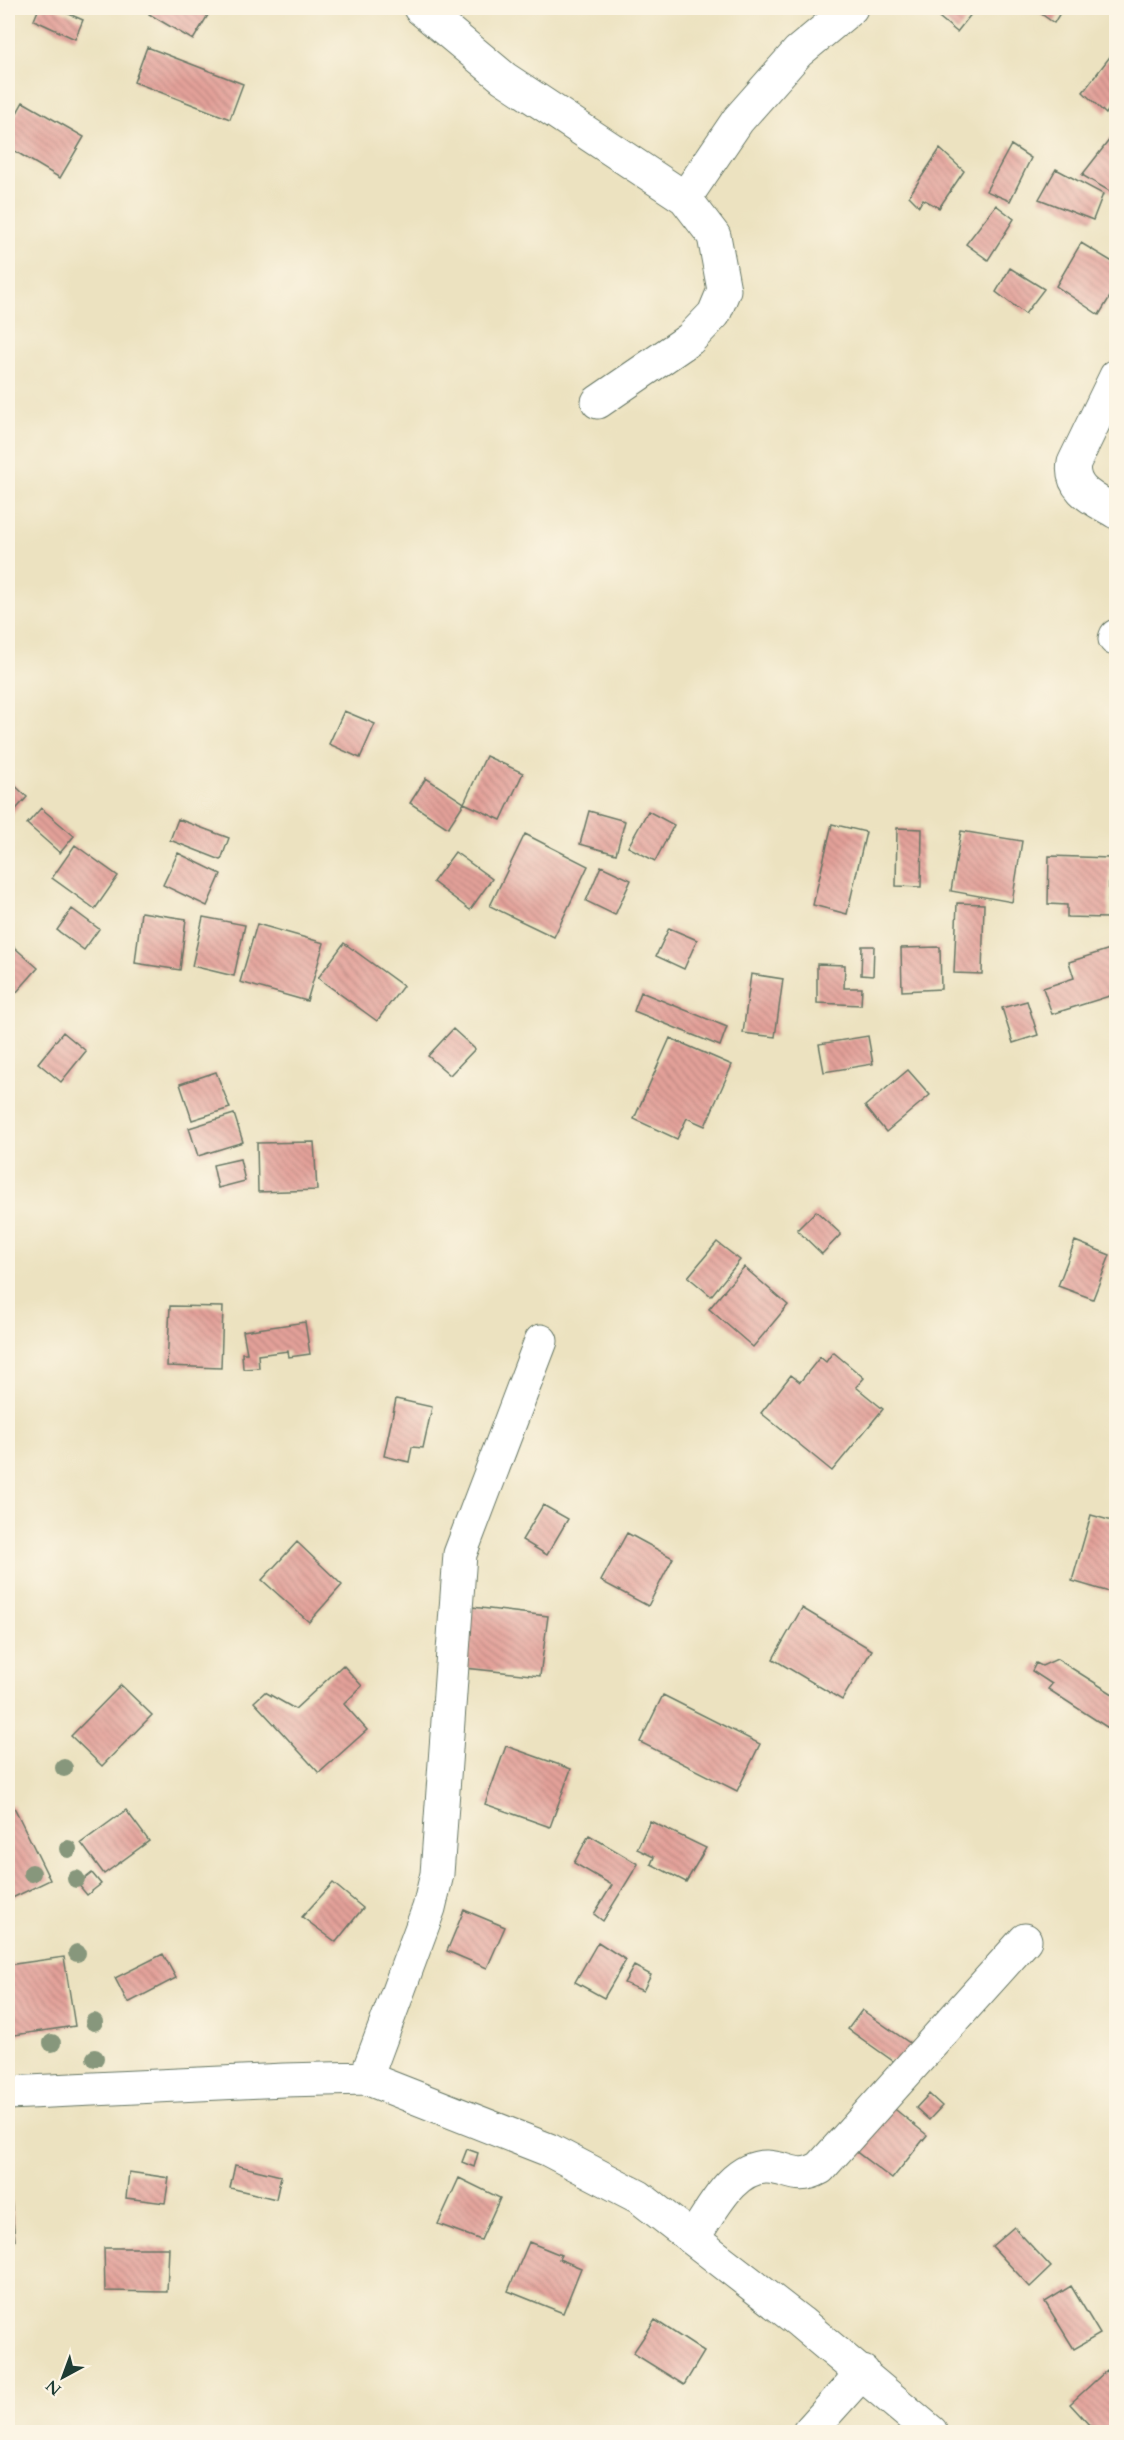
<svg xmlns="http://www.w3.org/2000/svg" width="1124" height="2440" viewBox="0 0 1124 2440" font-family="Cardo,serif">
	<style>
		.building { fill: url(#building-back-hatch) }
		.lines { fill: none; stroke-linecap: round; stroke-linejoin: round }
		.minor-casing { stroke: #677765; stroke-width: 35 }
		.minor { stroke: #fff; stroke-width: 33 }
		.tree { fill: #87977c }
	</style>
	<defs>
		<pattern id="building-back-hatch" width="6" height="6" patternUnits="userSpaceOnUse" patternTransform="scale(1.5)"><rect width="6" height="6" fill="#e4a19a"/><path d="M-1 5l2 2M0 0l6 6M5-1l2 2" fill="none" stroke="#b8847e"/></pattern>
	</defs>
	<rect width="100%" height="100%" fill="#fcf5e5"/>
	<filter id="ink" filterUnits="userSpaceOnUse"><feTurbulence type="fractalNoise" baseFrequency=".0167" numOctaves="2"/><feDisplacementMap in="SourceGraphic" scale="12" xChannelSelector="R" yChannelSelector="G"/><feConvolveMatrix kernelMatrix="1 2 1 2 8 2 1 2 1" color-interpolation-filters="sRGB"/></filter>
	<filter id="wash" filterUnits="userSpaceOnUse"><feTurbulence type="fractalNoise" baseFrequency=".008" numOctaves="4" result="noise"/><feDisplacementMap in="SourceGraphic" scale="24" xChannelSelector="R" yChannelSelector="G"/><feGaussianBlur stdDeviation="1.35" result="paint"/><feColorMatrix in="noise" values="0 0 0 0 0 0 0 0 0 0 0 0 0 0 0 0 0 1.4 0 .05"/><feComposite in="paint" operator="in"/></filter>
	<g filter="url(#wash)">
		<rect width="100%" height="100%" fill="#ece2c0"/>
		<g id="blocks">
			<path class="building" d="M39 8H55L83 20 75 39 34 20Z
				M153 8H207L211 10 193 40 149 14Z
				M928 8H976L957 32Z
				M1033 8H1063L1054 23Z
				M147 47 243 84 230 119 134 82Z
				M1112 54 1116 57V97L1106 114 1083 92Z
				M23 102 84 137 60 178 8 147V129Z
				M1114 134 1116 136V195L1082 175Z
				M1011 145 1031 158 1010 201 986 191Z
				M940 149 964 171 939 208 923 199 919 206 909 196Z
				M1056 169 1103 194 1093 220 1039 199Z
				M996 205 1014 219 988 260 966 244Z
				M1081 243 1116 264V287L1099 315 1056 286Z
				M1010 268 1044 289 1025 314 996 292Z
				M344 711 375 724 360 758 329 744Z
				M486 756 523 773 501 820 464 803 448 828 410 803 426 778 464 803Z
				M8 779 27 797 8 818Z
				M41 808 74 836 60 853 27 824Z
				M589 811 625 821 616 854 580 844Z
				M648 811 674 825 655 861 628 847Z
				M178 819 229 838 221 860 170 840Z
				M832 824 866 832 847 914 813 905Z
				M897 828 922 829 921 887 896 886Z
				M961 831 1022 841 1012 902 951 891Z
				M525 834 588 866 554 937 490 906Z
				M75 845 118 876 95 909 52 878Z
				M455 852 492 879 470 910 433 882Z
				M178 853 221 874 207 906 163 885Z
				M1049 856 1110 858 1108 918 1067 917V905L1048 904Z
				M601 866 631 880 615 915 586 901Z
				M957 903 984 904 982 974 954 973Z
				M72 909 99 929 84 950 57 930Z
				M141 912 186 919 180 970 135 963Z
				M203 917 245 925 234 976 192 966Z
				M257 924 324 943 307 1001 240 982Z
				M669 928 697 940 684 969 656 956Z
				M8 942 38 968 16 993 8 986Z
				M344 943 403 986 377 1021 318 978Z
				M862 946H874L873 976 861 975Z
				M940 947 941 989 902 991 901 948Z
				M1116 947V994L1052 1014 1043 988 1074 978 1069 962Z
				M817 964 845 965 844 988H862L861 1005 817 1003Z
				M751 974 783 979 775 1037 743 1033Z
				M641 992 727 1027 720 1046 634 1011Z
				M1027 1001 1038 1035 1013 1043 1002 1008Z
				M453 1029 475 1049 450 1075 428 1056Z
				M63 1032 86 1051 61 1082 38 1063Z
				M868 1036 873 1064 824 1072 819 1044Z
				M670 1038 732 1065 705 1126 687 1118 677 1139 634 1119Z
				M908 1070 930 1095 886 1132 865 1106Z
				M216 1072 230 1108 192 1120 180 1084Z
				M234 1114 243 1142 198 1156 189 1128Z
				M314 1142 317 1190 258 1192 257 1143Z
				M240 1159 245 1181 218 1188 213 1165Z
				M816 1211 841 1234 822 1254 797 1230Z
				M1075 1241 1110 1255 1093 1299 1058 1286Z
				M717 1242 740 1260 711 1296 688 1277Z
				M744 1267 788 1305 753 1347 709 1309Z
				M170 1306 223 1307 221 1368 167 1366Z
				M305 1322 310 1354 289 1357 288 1351 258 1355 259 1368 243 1369 242 1353H247L243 1331Z
				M833 1352 864 1378 856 1387 883 1409 832 1471 761 1413 791 1375 800 1382 820 1357 826 1362Z
				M396 1399 432 1407 423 1448 412 1447 409 1462 384 1456Z
				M543 1505 568 1519 547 1555 522 1540Z
				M1091 1515 1116 1522V1594L1072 1581Z
				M627 1533 673 1558 648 1606 601 1581Z
				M297 1542 342 1585 309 1622 262 1580Z
				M472 1607 548 1616 540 1676 465 1668Z
				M802 1608 872 1650 842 1700 773 1659Z
				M1057 1659 1116 1696V1733L1048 1689 1052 1684 1032 1671 1036 1663 1042 1666Z
				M343 1665 362 1686 344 1704 367 1730 319 1773 254 1702 265 1692 295 1709Z
				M121 1685 152 1715 102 1766 71 1736Z
				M663 1695 760 1744 737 1791 640 1742Z
				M506 1746 571 1769 550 1827 485 1804Z
				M13 1805 50 1880 8 1900V1808Z
				M126 1810 149 1841 104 1874 81 1843Z
				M650 1821 706 1848 686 1882 651 1864 654 1857 637 1849Z
				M589 1835 638 1864 603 1921 594 1914 612 1885 574 1863Z
				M92 1873 101 1884 87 1895 78 1884Z
				M333 1883 363 1908 336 1942 302 1917Z
				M464 1910 505 1927 487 1968 447 1951Z
				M598 1942 626 1960 604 1998 575 1982Z
				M163 1954 176 1978 128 2003 115 1978Z
				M64 1957 75 2026 8 2036V1965Z
				M634 1966 651 1975 643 1991 624 1983Z
				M862 2010 914 2046 900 2066 848 2029Z
				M929 2094 942 2106 929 2120 916 2108Z
				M886 2102 927 2135 892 2179 850 2147Z
				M467 2149 478 2153 474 2167 462 2162Z
				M235 2165 281 2176 276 2199 230 2188Z
				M129 2172 169 2178 165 2203 126 2198Z
				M459 2178 500 2198 481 2240 438 2224Z
				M8 2188H10L15 2241 8 2242Z
				M1014 2227 1051 2267 1030 2287 992 2246Z
				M529 2242 561 2255 559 2259 581 2268 563 2313 508 2291Z
				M104 2248H169L167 2292 105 2291Z
				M1071 2286 1100 2334 1074 2349 1045 2302Z
				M655 2320 704 2352 684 2385 633 2353Z
				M1107 2370 1116 2380V2432H1086L1091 2427 1070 2404Z"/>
		</g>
	</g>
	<g filter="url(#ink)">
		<use href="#blocks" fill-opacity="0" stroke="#677765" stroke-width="1.5"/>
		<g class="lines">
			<g class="minor-casing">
				<path id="minor" d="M420 8 504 78 685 198 714 236 724 290 714 314 690 339 598 402
					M685 198 738 120 798 52 851 8
					M1116 376 1074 463C1069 490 1096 500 1116 512
					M1115 639 1116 636
					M366 2078 429 1908 437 1874 460 1554 541 1341
					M8 2093 284 2080 366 2078 549 2150 639 2197 800 2322 931 2432
					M693 2238C711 2213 731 2166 767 2167 790 2168 796 2181 820 2168L1025 1940
					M809 2432 863 2372"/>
			</g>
			<use href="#minor" class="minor"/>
		</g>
		<g class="tree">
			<circle cx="64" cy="1768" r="9"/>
			<circle cx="68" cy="1849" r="9"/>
			<circle cx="32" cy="1873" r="9"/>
			<circle cx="76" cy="1879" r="9"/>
			<circle cx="77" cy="1953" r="9"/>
			<circle cx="94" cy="2022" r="9"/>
			<circle cx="52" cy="2043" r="9"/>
			<circle cx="95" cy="2058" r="9"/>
		</g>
	</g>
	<rect width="1124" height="2440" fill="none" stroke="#fcf5e5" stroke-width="30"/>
	<g transform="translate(63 2377) rotate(221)" stroke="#fcf5e5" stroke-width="4.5" paint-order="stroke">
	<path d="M0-4.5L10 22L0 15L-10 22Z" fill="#1f3d34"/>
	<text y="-9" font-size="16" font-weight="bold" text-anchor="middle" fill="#1f3d34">N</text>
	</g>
</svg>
